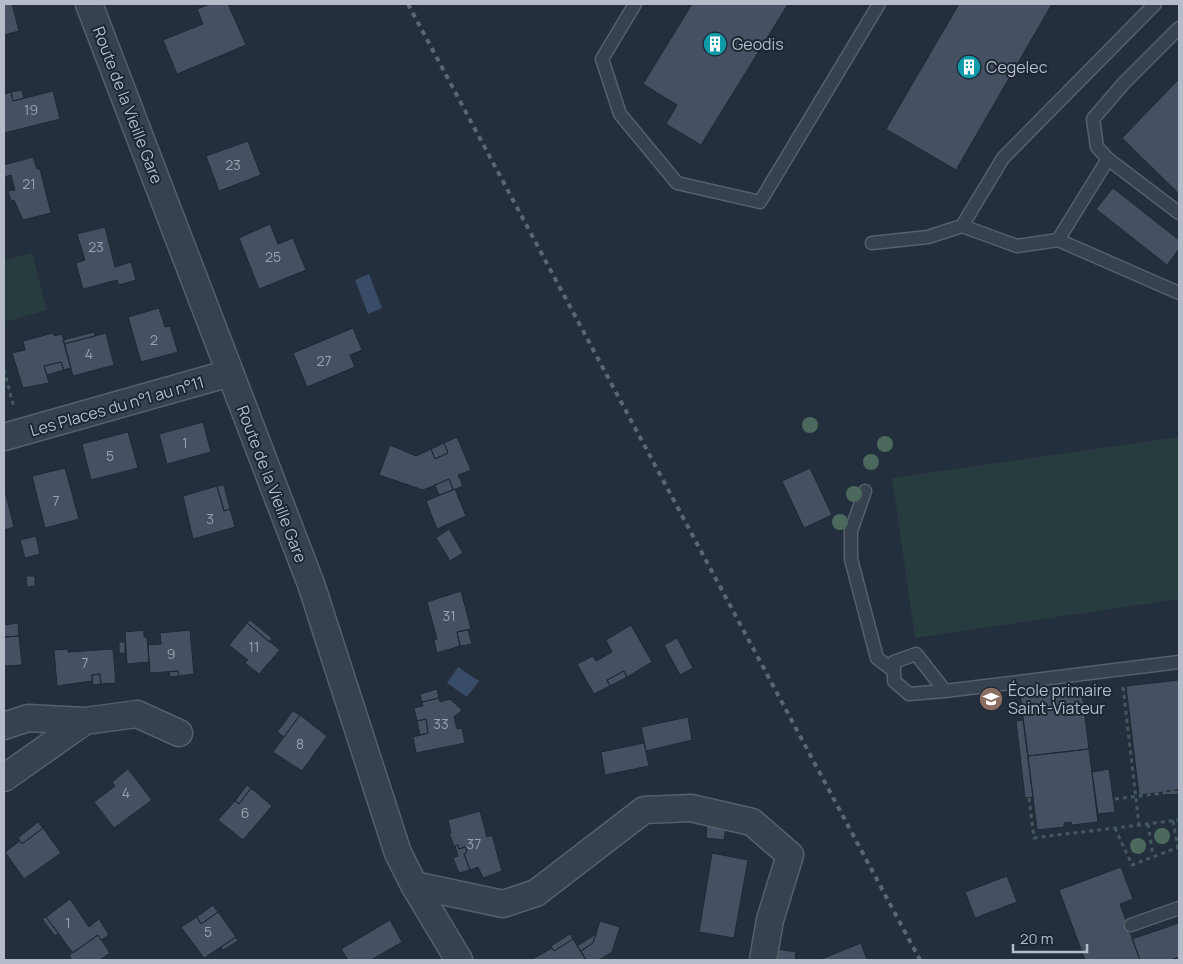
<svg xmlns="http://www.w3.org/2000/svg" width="1183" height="964" viewBox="0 0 1183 964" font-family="Manrope,sans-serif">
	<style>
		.green { fill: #263c3f }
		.water { fill: #394c67 }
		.building { fill: #455162; stroke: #1f2835 }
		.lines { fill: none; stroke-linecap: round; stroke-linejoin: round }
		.lane-casing { stroke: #565f6c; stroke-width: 15 }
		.street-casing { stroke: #565f6c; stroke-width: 29 }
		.path { stroke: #44595c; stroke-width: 3; stroke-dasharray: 4 4; stroke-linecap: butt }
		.lane { stroke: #38414e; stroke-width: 12 }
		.street { stroke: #38414e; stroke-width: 26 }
		.rail { stroke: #5a6575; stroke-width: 4; stroke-dasharray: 5 5; stroke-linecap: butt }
		.tree { fill: #4b6a5d }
		.labels { text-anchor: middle; stroke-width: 4; stroke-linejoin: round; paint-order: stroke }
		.number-label { font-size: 14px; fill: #98a1af }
		.poi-label { font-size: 16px; fill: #b4bcc9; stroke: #1d2633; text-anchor: start }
		.street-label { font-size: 16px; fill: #b4bcc9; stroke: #1d2633 }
	</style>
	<rect width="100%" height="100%" fill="#242f3e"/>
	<path class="green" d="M32 253 47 310 4 322V260Z
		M1179 437V599L915 638 892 478Z"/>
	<path class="water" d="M369 274 382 308 368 314 355 280Z
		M458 667 479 681 467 697 447 683Z"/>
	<path class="building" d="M4 4H12L19 31 4 35Z
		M210 4H228L246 45 177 74 163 40 203 24 197 9Z
		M692 4H788L701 145 666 124 677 105 643 84Z
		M959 4H1052L956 170 886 129Z
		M1179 79V194L1122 138Z
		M22 90 24 98 13 101 11 92Z
		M53 91 60 119 4 133V94L11 92 13 101Z
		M248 141 261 175 219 191 206 156Z
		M33 157 37 169H40L51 213 23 220 14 200 11 201 8 191 15 190 11 175 4 177V165Z
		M1113 188 1179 240V249L1167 265 1096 209Z
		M270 224 278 244 293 238 306 270 259 289 239 238Z
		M105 227 115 267 131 262 136 280 119 285 117 280 83 289 76 263 85 260 77 234Z
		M159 308 165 327 170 326 178 352 141 362 128 317Z
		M353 328 362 350 350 355 355 367 307 387 293 353Z
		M94 332 95 336 64 344 63 340Z
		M53 333 54 336 62 334 71 368 64 370 61 362 44 366 49 383 23 388 12 353 25 350 23 341Z
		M106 333 114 365 73 376 64 344Z
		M61 362 64 370 47 375 44 366Z
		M203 422 211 452 167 464 159 434Z
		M128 432 138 468 91 480 82 444Z
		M457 437 471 470 458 475 463 486 453 490 449 479 423 490 379 475 390 445 416 456 431 449 435 459 448 453 444 443Z
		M444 443 448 453 435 459 431 449Z
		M65 468 79 519 45 528 32 476Z
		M810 468 832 515 804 528 782 481Z
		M449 479 453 490 439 495 435 485Z
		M224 485 230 509 224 511 217 486Z
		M217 486 224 511 230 509 235 527 193 539 183 496Z
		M455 489 466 516 437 529 426 501Z
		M5 491 14 527 4 530V492Z
		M449 529 463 553 450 561 436 538Z
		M36 536 40 554 25 558 20 540Z
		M26 576H35V586L27 587Z
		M461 591 471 629 457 632 460 646 437 653 434 640 437 639 427 602Z
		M250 620 272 638 269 642 247 623Z
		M18 623 19 636 4 637V625Z
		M247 623 280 650 259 674 245 663 248 660 229 645Z
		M631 625 652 662 627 677 624 671 607 680 610 686 594 694 577 664 593 656 596 661 612 652 606 640Z
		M144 630V637H147L149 662 127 664 125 632Z
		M190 630 194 674 179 676 178 671 150 673 148 645 161 644 160 633Z
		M468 630 472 644 460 646 457 632Z
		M19 636 22 665 4 666V637Z
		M677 638 693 668 680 675 664 645Z
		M119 642H125V653H119Z
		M68 649V652L113 649 116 683 101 684 100 674 92 675V681L57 686 54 650Z
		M178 671 179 676 170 677 169 672Z
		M624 671 627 677 610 686 607 680Z
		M100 674 101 684 93 685 92 675Z
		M1179 680V790L1139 795 1126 686Z
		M1081 685 1089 749 1028 756 1020 693Z
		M437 689 439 698 422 702 420 694Z
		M439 698 440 702 450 699 462 710 454 717 457 729 462 728 465 743 416 753 413 737 428 733 426 719 417 721 414 708 423 706 422 702Z
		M293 711 300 715 284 737 277 732Z
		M300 715 327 736 302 771 273 752Z
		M688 717 692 740 646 751 641 727Z
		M426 719 428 733 420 735 417 721Z
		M1023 720 1033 797 1025 798 1016 721Z
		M644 743 649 766 605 775 601 752Z
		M1089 749 1098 822 1072 825 1071 822 1064 823V827L1037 830 1028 756Z
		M128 769 152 800 114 828 94 802 115 786 112 782Z
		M1109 769 1115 812 1098 814 1092 772Z
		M247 785 251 788 239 804 235 801Z
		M251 788 272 806 243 840 218 820 235 801 239 804Z
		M1179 790V794L1166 795V791Z
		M480 811 487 837 492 835 502 871 483 878 478 867 470 870 464 854 467 852 465 847 459 849 458 845 455 846 456 851 449 833H451L448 820Z
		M38 822 43 828 22 844 18 838Z
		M707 823 726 827 724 840 706 838Z
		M43 828 61 853 24 879 5 852 20 841 22 844Z
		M458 845 459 849 465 847 467 852 464 854 470 870 459 873 453 858 458 856 455 846Z
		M712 853 748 860 734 938 699 932Z
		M1121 867 1133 899 1120 904 1140 960H1085L1059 890Z
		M1007 876 1017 902 975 918 965 892Z
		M70 899 89 927 99 919 109 935 101 940 98 935 73 953 46 917Z
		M213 905 218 912 201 924 197 917Z
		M218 912 236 937 204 958 181 927 197 917 201 924Z
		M46 917 58 933 55 936 42 919Z
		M390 920 402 942 371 960H348L341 949Z
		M600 921 620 927 612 952 599 960H586L581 951 593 943Z
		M1179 923V957L1170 960H1140L1132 939Z
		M570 934 573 939 554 951 551 946Z
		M596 934 593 943 581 951 577 946Z
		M98 935 110 953 100 960H72L69 955Z
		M236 937 238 941 223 950 221 947Z
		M573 939 586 960H531L552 948 554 951Z
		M861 943 867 960H819Z
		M777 949 796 952 795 960H775Z"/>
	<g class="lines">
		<g class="lane-casing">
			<path id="lane" d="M635 4 602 59 620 114 677 183 760 202 879 4
				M1155 4 1003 158 962 226 1017 246 1058 240 1108 159 1097 147 1093 119 1124 83 1179 28
				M1108 159 1179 213
				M1058 240 1179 293
				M872 243 928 237 962 226
				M865 491 851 531V559L877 658 894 671
				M945 691 916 654 894 662V681L909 694 945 691 1179 662
				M1131 925 1179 908"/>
		</g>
		<g class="street-casing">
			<path id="street" d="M89 4 311 584 398 853 414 885 459 960
				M4 437 230 373
				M4 726 28 718 85 721
				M4 778 85 721 137 714 179 733
				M414 885 503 904 536 893 644 810 691 808 752 822 790 855 770 920 763 960"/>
		</g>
		<path class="path" d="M4 370 14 408
			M1123 687 1139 825
			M1029 798 1034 838 1179 820
			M1115 799 1179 791
			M1173 821 1179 853
			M1148 824 1153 856
			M1115 828 1132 865 1179 847"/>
		<use href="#lane" class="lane"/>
		<use href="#street" class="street"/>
		<path class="rail" d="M408 4 920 960"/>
	</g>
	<g class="tree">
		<circle cx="810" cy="425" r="8"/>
		<circle cx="885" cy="444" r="8"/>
		<circle cx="871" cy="462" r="8"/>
		<circle cx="854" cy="494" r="8"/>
		<circle cx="840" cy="522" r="8"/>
		<circle cx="1162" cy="836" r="8"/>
		<circle cx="1138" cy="846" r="8"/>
	</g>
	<defs>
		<g id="building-disc" transform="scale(1.25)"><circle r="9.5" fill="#0f9aa8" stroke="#1d2633"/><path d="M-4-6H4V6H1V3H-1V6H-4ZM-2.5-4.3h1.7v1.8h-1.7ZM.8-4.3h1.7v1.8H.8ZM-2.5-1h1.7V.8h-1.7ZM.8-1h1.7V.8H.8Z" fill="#fff"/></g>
		<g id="school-disc" transform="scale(1.25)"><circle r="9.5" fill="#8d6e63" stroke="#1d2633"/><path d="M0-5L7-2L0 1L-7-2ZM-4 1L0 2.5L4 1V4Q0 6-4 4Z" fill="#fff"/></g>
	</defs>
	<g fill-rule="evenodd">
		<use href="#building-disc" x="715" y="44"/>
		<use href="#building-disc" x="969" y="67"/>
		<use href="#school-disc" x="991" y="699"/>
	</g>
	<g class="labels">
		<g class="number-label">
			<text x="31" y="115">19</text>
			<text x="233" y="170">23</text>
			<text x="29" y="189">21</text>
			<text x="96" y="252">23</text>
			<text x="273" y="262">25</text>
			<text x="154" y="345">2</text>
			<text x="89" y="359">4</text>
			<text x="324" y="366">27</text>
			<text x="185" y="448">1</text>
			<text x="110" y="461">5</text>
			<text x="56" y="506">7</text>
			<text x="210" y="524">3</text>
			<text x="449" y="621">31</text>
			<text x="254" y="652">11</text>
			<text x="171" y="659">9</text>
			<text x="85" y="668">7</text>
			<text x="441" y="729">33</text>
			<text x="300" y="749">8</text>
			<text x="126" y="798">4</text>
			<text x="245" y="818">6</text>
			<text x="474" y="849">37</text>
			<text x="68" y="928">1</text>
			<text x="208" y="937">5</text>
		</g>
		<g class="poi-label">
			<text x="732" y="50">Geodis</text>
			<text x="986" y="73">Cegelec</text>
			<text x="1008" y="696">École primaire<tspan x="1008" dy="18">Saint-Viateur</tspan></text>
		</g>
		<g class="street-label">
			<text transform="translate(128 105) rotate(69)" y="6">Route de la Vieille Gare</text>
			<text transform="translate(117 406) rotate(-16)" y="6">Les Places du n°1 au n°11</text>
			<text transform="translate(272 484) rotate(69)" y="6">Route de la Vieille Gare</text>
		</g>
	</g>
	<rect width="1183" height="964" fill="none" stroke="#b4bcc9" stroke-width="10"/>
	<path d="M1013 944v8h74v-8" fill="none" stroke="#b4bcc9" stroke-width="2.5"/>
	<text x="1020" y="944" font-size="15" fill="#b4bcc9" stroke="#1d2633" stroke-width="4" paint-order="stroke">20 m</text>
</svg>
